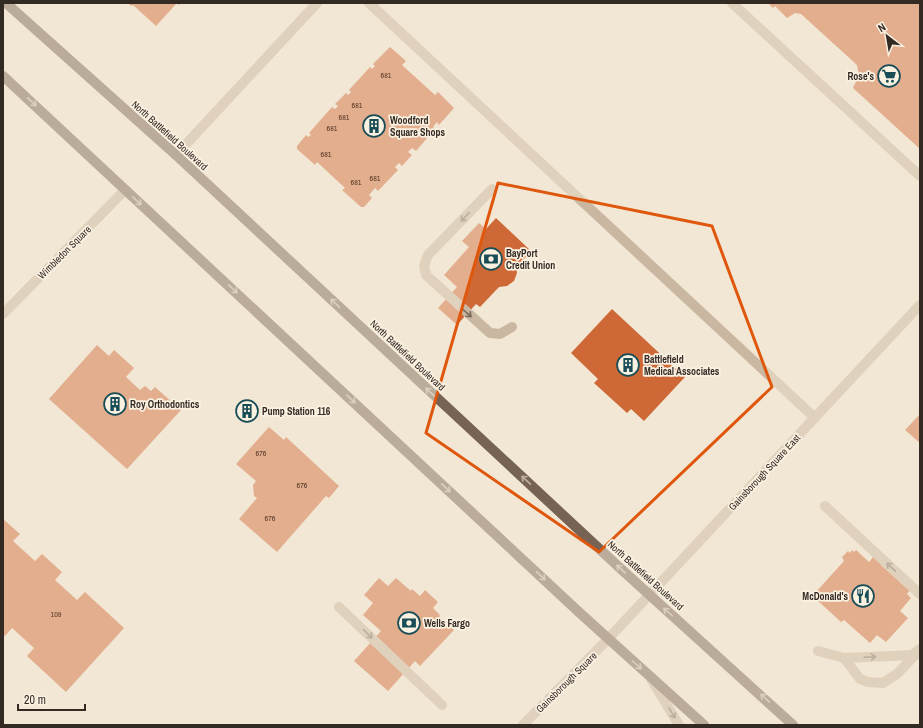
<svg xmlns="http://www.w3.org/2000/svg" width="923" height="728" viewBox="0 0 923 728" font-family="'Archivo Narrow',sans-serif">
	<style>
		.building { fill: #ce6937 }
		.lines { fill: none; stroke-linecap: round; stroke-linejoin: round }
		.minor { stroke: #cab7a1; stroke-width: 10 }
		.major { stroke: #776354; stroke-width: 10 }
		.oneway { stroke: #bfb1a2 }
		.oneway2 { stroke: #78695c }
		.marked { fill: none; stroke: #df570d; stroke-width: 3; stroke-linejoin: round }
		.labels { text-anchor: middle; stroke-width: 3.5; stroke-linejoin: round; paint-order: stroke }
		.number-label { font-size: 8px; fill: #5a3a29 }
		.poi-label { font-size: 10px; font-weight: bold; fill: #342a24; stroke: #faf1e1; text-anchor: start }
		.street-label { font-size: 10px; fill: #342a24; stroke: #faf1e1 }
	</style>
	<rect width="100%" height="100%" fill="#f2e7d5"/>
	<path class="building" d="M128 3H181L179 5 177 3 156 26 133 5 131 6Z
		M768 3H920V149L853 88 859 75 857 65 801 14 795 13 787 18 775 6 773 8Z
		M390 47 406 61 402 65 435 95 438 92 454 108 439 125 437 122 433 127 435 129 416 151 412 148 408 152 412 155 402 166 399 163 395 167 398 170 378 191 375 188 369 195 372 198 364 207H361L342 190 345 188 317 162 315 165 297 149V146L306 135 308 137 311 135 309 133 332 107 335 109 338 106 335 104 346 93 348 95 351 92 349 90 370 67 372 69 375 66 373 64Z
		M496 218 531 251 516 268 517 273 514 281 507 286 499 287 480 307 476 304 457 325 438 308 457 287 444 275 469 247 462 241 479 223 486 229Z
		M612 309 685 377 644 421 631 409 627 413 594 383 598 379 571 353Z
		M97 345 109 356 114 350 134 368 126 377 140 390 145 386 151 391 155 387 181 410 127 469 49 399Z
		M248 399 259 409 246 423 236 413Z
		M920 414V443L905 430Z
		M269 427 284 440 286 437 339 486 329 498 326 496 277 552 239 519 257 498 254 496 253 485 256 481 236 464Z
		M3 519 20 534 13 541 35 561 42 554 62 572 55 580 77 600 85 592 124 628 66 692 27 656 34 648 12 628 5 636 3 634Z
		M852 550 854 552 856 550 869 562 874 556 883 563 881 565 903 585 905 583 911 589 907 594 911 598 900 611 908 618 886 642 877 635 870 643 844 620 841 622 817 600 819 597 815 593 844 561 842 557 848 551 850 553Z
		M379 578 388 586 396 578 411 591 412 589 420 596 425 590 438 602 433 608 440 615 439 616 454 630 420 666 415 661 388 691 354 661 381 631 363 615 373 603 364 595Z"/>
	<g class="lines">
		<path class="minor" d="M369 3 815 418
			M732 3 920 176
			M176 155 317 3
			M492 189 428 255 424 266 426 275 490 333 500 334 512 327
			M3 314 125 190
			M825 506 920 594
			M339 607 442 705
			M818 651 844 658 912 655 920 649
			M844 658 860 679 868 682 883 683 897 674 917 653
			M651 679 679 725
			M523 725 608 639 920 305"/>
		<path class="major" d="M6 3 176 155 621 569 793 725
			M3 76 581 614 704 725"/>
	</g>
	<defs><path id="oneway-shaft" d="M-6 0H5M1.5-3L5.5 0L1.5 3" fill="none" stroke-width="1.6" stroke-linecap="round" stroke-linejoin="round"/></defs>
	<g class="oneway">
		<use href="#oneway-shaft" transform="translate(32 102) rotate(43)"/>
		<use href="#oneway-shaft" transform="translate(137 201) rotate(43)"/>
		<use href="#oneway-shaft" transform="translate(233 289) rotate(43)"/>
		<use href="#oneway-shaft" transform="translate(335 303) rotate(-137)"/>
		<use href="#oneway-shaft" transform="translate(430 392) rotate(-137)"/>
		<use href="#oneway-shaft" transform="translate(351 399) rotate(43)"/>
		<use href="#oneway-shaft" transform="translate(526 480) rotate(-137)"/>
		<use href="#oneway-shaft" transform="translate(446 488) rotate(43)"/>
		<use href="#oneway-shaft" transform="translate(621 569) rotate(-137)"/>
		<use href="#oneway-shaft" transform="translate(541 576) rotate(43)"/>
		<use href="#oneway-shaft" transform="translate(668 612) rotate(-138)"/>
		<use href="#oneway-shaft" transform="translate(637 665) rotate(42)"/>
		<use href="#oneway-shaft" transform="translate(765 698) rotate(-137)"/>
	</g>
	<g class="oneway2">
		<use href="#oneway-shaft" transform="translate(465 217) rotate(134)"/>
		<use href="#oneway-shaft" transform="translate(467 313) rotate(42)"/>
		<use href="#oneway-shaft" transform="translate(891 567) rotate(-137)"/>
		<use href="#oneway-shaft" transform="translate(368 634) rotate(44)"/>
		<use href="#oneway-shaft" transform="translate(870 657) rotate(-3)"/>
		<use href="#oneway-shaft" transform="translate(672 713) rotate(59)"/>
	</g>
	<path d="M0 0H923V728H0ZM498 183 712 226 772 387 599 552 426 433Z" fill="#f2e7d5" fill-opacity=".55" fill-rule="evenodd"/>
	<path class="marked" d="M498 183 712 226 772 387 599 552 426 433Z"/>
	<defs>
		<g id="supermarket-ring" transform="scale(1.15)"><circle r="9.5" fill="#faf1e1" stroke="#184d57" stroke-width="1.5"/><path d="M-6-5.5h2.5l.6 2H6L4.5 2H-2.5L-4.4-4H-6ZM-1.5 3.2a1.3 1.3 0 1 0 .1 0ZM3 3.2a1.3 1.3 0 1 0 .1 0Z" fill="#184d57"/></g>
		<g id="building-ring" transform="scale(1.15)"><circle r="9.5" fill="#faf1e1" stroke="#184d57" stroke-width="1.5"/><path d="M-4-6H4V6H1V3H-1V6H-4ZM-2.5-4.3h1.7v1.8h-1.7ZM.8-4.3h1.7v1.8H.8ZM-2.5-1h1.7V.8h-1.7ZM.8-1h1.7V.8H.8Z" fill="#184d57"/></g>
		<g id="bank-ring" transform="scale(1.15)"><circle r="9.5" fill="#faf1e1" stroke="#184d57" stroke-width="1.5"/><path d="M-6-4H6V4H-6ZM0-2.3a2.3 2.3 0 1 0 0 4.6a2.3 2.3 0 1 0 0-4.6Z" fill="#184d57"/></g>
		<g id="restaurant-ring" transform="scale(1.15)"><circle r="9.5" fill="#faf1e1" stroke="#184d57" stroke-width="1.5"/><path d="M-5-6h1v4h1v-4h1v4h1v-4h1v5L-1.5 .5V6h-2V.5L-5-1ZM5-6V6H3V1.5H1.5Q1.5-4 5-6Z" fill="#184d57"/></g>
	</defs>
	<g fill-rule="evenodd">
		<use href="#supermarket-ring" x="889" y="76"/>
		<use href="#building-ring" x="374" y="126"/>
		<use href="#bank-ring" x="491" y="259"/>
		<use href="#building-ring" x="628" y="365"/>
		<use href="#building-ring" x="115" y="404"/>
		<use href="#building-ring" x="247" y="411"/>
		<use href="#restaurant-ring" x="863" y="596"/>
		<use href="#bank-ring" x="409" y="623"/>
	</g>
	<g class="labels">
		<g class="number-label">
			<text x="386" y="78">681</text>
			<text x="357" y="108">681</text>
			<text x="344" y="120">681</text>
			<text x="332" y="131">681</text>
			<text x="326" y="157">681</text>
			<text x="375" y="181">681</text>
			<text x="356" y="185">681</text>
			<text x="261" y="456">676</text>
			<text x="302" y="488">676</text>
			<text x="270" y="521">676</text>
			<text x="56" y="617">109</text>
		</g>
		<g class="poi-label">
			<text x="874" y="80" text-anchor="end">Rose's</text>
			<text x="390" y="124">Woodford<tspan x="390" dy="12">Square Shops</tspan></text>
			<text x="506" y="257">BayPort<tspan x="506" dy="12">Credit Union</tspan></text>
			<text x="644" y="363">Battlefield<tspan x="644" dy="12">Medical Associates</tspan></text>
			<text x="130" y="408">Roy Orthodontics</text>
			<text x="262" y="415">Pump Station 116</text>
			<text x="848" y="600" text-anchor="end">McDonald's</text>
			<text x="424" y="627">Wells Fargo</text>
		</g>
		<g class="street-label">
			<text transform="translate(170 135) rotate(42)" y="4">North Battlefield Boulevard</text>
			<text transform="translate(64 252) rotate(-45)" y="4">Wimbledon Square</text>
			<text transform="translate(408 355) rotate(43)" y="4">North Battlefield Boulevard</text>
			<text transform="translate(764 472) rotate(-47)" y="4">Gainsborough Square East</text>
			<text transform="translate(646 575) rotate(42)" y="4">North Battlefield Boulevard</text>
			<text transform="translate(566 682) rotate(-45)" y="4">Gainsborough Square</text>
		</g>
	</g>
	<rect width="923" height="728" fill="none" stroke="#342a24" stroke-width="8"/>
	<g transform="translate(887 36) rotate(329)" stroke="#faf1e1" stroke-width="3" paint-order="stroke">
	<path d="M0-3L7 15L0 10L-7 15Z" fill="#342a24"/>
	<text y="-6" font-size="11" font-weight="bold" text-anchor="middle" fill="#342a24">N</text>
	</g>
	<path d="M18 704v6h67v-6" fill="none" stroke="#342a24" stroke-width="2"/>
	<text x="24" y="704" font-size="12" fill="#342a24" stroke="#faf1e1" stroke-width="3" paint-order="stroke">20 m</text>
</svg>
